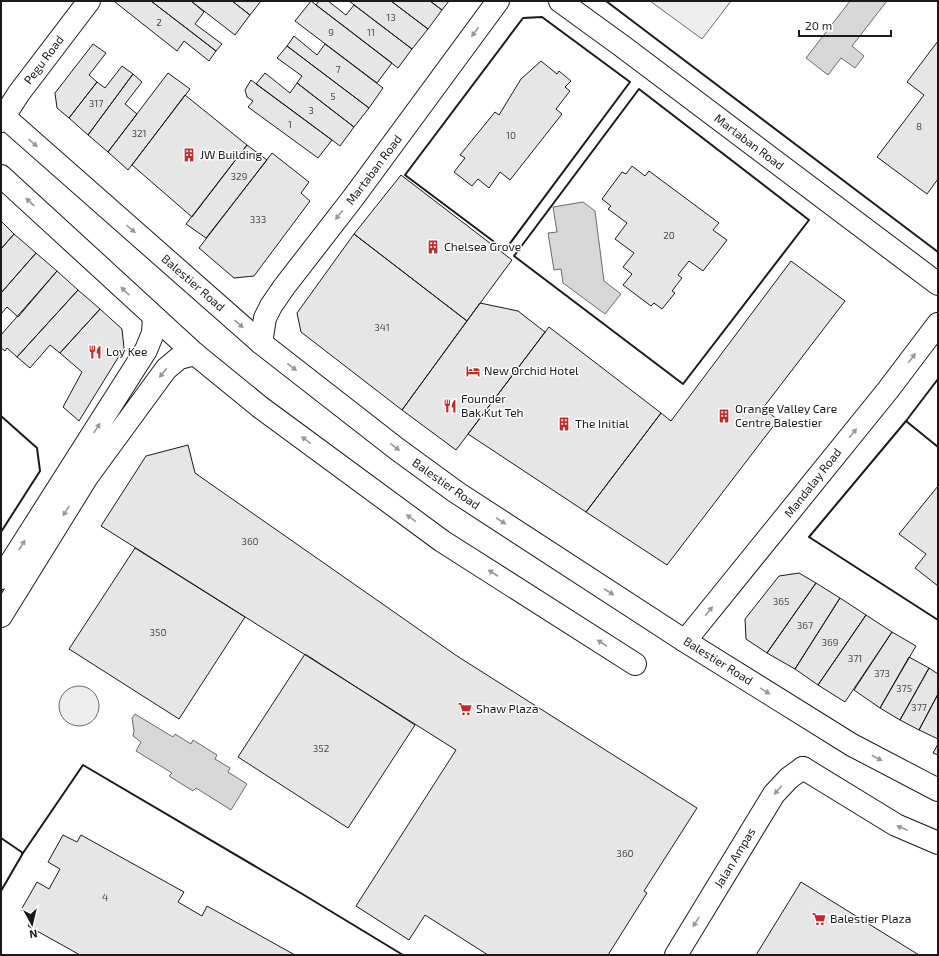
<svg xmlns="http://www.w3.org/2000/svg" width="939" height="956" viewBox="0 0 939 956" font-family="'Exo 2',sans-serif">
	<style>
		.built { fill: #ededed; stroke: #6a6a6a }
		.water { fill: #d7d7d7; stroke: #6a6a6a }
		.building { fill: #e6e6e6; stroke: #1a1a1a }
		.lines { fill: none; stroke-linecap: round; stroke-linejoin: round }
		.minor-casing { stroke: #1a1a1a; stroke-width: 24 }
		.primary-casing { stroke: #1a1a1a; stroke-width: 24 }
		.minor { stroke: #fff; stroke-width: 22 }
		.primary { stroke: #fff; stroke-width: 22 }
		.wall { stroke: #1a1a1a; stroke-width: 2 }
		.oneway { fill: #989898 }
		.labels { text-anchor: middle; stroke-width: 3; stroke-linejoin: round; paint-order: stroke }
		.number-label { font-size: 10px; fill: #4d4d4d }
		.street-label { font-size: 12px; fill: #1a1a1a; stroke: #fff }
		.poi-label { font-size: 12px; fill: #1a1a1a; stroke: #fff; text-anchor: start }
	</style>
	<rect width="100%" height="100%" fill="#fff"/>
	<path class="built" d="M650 1H731L702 39Z
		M59 706a20 20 0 1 1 40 0a20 20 0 1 1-40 0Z"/>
	<path class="water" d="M850 1H887L852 46 864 56 855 68 841 58 828 75 806 58Z
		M583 202 595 211 604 281 621 294 605 314 563 283 561 269 554 270 548 233 557 232 553 207Z
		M135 714 173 737 175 734 191 744 193 740 217 755 215 759 230 768 228 772 247 784 231 810 196 788 193 791 169 776 172 773 136 751 141 742 133 736 134 731 132 718Z"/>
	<path class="building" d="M115 1H151L216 51 209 61 184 41 177 51 115 2Z
		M151 1H191L204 12 195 24 222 44 216 51Z
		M191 1H232L250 15 235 35Z
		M232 1H261L250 15Z
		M311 1 392 63 377 83 295 21Z
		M319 1H328L346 15 354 5 412 49 398 68 316 5Z
		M349 1H391L428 29 412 49Z
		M391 1H430L442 10 428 29Z
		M430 1H449L442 10Z
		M294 36 317 55 325 44 383 88 369 108 287 46Z
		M938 41V179L927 194 877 157 924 95 907 82Z
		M93 44 106 53 89 75 97 82 69 118 57 108 55 93Z
		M287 46 369 108 354 127 297 83 302 76 277 58Z
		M541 61 557 74 559 71 571 81 565 87 570 91 556 109 562 114 510 180 500 172 489 188 478 179 472 186 454 172 465 158 460 155 495 112 499 115 521 79Z
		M122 66 133 74 88 135 69 118 97 82 105 88Z
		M168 73 190 89 128 170 108 152Z
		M265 73 290 93 297 83 354 127 340 146 256 84Z
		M133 74 142 82 125 104 137 114 108 152 88 135Z
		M251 80 332 140 318 158 248 107 253 101 247 97 245 90Z
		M185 95 247 145 192 217 132 165Z
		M247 145 267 160 206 238 186 224Z
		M272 153 309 182 301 193 310 201 254 276 234 278 199 248Z
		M632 166 645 176 649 171 719 223 713 230 727 240 703 271 689 261 678 275 682 278 672 291 675 293 662 309 654 303 651 306 623 285 632 274 623 267 634 253 615 239 627 223 608 209 611 206 602 199 622 172 626 174Z
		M401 175 512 260 467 321 354 234Z
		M1 221 14 234 1 249Z
		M14 234 36 253 1 293V249Z
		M354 234 467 321 402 410 301 332 297 313Z
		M36 253 57 271 18 317 7 307 1 314V293Z
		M791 261 845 301 763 408 778 420 667 565 586 512 661 413 671 421Z
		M57 271 78 290 17 357 7 348 5 351 1 348V335Z
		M78 290 100 309 60 353 50 345 30 368 17 357Z
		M480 303 518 311 545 332 456 450 402 410Z
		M100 309 122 329 124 348 79 421 63 407 82 372 60 353Z
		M549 327 661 413 586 512 468 434Z
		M188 445 195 473 457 656 697 808 644 891 647 893 608 955H488L425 915 409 940 356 906 456 750 101 526 146 456Z
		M938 486V586L915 568 926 554 899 534Z
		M135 548 245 617 179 719 69 649Z
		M799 573 816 583 767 653 746 639 745 619 779 576Z
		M816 583 840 598 795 669 767 653Z
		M840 598 866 615 818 685 795 669Z
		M866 615 892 632 845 702 818 685Z
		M892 632 916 646 880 708 854 690Z
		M305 654 415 725 348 828 238 757Z
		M909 657 929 668 900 720 880 708Z
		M929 668 938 674V694L919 730 900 720Z
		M938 694V739L919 730Z
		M938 744V755L933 753Z
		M63 835 77 842 81 835 184 892 178 902 202 916 207 906 295 955H80L28 926 33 917 21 910 37 882 49 889 60 869 48 862Z
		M801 882 919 955H756Z"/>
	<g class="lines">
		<g class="minor-casing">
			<path id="minor" d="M560 1 622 46 938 284
				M1 121 19 93 89 1
				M261 343 265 318 271 306 284 287 353 198 498 1
				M1 578 146 350 153 333 154 317
				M1 616 87 477 166 369 179 358 195 354
				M685 641 888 390 938 324
				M676 955 774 794 789 778 803 768"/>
		</g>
		<g class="primary-casing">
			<path id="primary" d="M1 114 261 343 397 449 456 492 685 641 852 745 938 790
				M1 176 195 354 260 407 442 541 635 664
				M803 768 896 825 938 843"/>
		</g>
		<use href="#minor" class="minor"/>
		<use href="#primary" class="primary"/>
		<path class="wall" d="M606 1 938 252
			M542 17 630 82 505 250 405 175 523 18Z
			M639 89 809 220 683 384 514 256Z
			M1 416 37 448 40 471 1 532
			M907 421H906L938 379
			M938 447 906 421 809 537 938 620
			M1 838 23 853 22 854
			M1 891 23 853 83 765 304 895 403 955"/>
	</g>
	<defs><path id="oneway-solid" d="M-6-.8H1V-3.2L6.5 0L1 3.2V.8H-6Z"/></defs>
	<g class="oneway">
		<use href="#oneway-solid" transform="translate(475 32) rotate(127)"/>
		<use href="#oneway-solid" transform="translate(33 143) rotate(41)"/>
		<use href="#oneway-solid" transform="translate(30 202) rotate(-137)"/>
		<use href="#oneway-solid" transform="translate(339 215) rotate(128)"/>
		<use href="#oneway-solid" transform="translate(131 229) rotate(41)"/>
		<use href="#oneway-solid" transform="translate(125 291) rotate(-137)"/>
		<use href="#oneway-solid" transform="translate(239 324) rotate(41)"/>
		<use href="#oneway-solid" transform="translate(912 358) rotate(-53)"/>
		<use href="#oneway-solid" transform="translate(292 367) rotate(38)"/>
		<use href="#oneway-solid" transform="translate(163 373) rotate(128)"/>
		<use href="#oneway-solid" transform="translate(97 428) rotate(-57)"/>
		<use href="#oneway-solid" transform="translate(853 433) rotate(-51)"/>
		<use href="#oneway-solid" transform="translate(306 440) rotate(-144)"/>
		<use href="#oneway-solid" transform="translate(395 447) rotate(37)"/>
		<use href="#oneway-solid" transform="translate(66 511) rotate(122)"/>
		<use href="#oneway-solid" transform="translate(411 518) rotate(-144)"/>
		<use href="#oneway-solid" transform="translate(501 521) rotate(33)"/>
		<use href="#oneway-solid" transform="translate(22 545) rotate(-58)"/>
		<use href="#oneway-solid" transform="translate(493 573) rotate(-147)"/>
		<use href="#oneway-solid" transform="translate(609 592) rotate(33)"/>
		<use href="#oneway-solid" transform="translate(709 611) rotate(-51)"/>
		<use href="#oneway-solid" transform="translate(602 643) rotate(-147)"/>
		<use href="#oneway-solid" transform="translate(765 691) rotate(32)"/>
		<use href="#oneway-solid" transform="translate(877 758) rotate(28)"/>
		<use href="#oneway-solid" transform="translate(778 790) rotate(131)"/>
		<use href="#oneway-solid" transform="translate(902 828) rotate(-157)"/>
		<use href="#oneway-solid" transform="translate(696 922) rotate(122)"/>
	</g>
	<defs>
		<g id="building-bare" transform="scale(1.08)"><path d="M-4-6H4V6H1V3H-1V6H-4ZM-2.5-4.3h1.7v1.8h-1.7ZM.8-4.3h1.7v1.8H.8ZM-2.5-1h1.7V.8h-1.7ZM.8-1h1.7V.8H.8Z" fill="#c62828" stroke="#fff" stroke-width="2.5" paint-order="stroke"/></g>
		<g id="restaurant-bare" transform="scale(1.08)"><path d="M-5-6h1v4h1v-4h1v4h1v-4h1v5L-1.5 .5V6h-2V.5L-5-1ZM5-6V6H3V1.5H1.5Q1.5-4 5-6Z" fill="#c62828" stroke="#fff" stroke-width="2.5" paint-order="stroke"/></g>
		<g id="hotel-bare" transform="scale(1.08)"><path d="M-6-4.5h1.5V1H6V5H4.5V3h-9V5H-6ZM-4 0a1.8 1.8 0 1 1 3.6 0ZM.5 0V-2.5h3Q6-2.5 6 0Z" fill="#c62828" stroke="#fff" stroke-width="2.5" paint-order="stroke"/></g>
		<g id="supermarket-bare" transform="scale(1.08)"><path d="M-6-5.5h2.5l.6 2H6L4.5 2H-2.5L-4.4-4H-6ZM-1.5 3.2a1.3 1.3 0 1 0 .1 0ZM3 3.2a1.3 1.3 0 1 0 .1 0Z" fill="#c62828" stroke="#fff" stroke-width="2.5" paint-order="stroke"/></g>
	</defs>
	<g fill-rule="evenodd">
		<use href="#building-bare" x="189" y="155"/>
		<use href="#building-bare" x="433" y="247"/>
		<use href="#restaurant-bare" x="95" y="352"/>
		<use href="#hotel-bare" x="473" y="371"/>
		<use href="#restaurant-bare" x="450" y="406"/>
		<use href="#building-bare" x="724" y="416"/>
		<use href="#building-bare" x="564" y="424"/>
		<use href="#supermarket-bare" x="465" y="709"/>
		<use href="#supermarket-bare" x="819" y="919"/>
	</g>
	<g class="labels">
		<g class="number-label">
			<text x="391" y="21">13</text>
			<text x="159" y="26">2</text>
			<text x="331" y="36">9</text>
			<text x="371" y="36">11</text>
			<text x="338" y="73">7</text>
			<text x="333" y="100">5</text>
			<text x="96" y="107">317</text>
			<text x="311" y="114">3</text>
			<text x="290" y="128">1</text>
			<text x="919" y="130">8</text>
			<text x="139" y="137">321</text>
			<text x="511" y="139">10</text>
			<text x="239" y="180">329</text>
			<text x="258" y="223">333</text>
			<text x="669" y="239">20</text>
			<text x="382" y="331">341</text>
			<text x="250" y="545">360</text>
			<text x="781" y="605">365</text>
			<text x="805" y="629">367</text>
			<text x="158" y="636">350</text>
			<text x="830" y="646">369</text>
			<text x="855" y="662">371</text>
			<text x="882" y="677">373</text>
			<text x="904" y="692">375</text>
			<text x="919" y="711">377</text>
			<text x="321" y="752">352</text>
			<text x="625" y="857">360</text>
			<text x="105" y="901">4</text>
		</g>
		<g class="street-label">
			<text transform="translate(44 60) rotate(-53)" y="4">Pegu Road</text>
			<text transform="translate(749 142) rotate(37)" y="4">Martaban Road</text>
			<text transform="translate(374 170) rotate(-53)" y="4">Martaban Road</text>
			<text transform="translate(193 283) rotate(41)" y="4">Balestier Road</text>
			<text transform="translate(813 483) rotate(-52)" y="4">Mandalay Road</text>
			<text transform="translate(446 484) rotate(35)" y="4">Balestier Road</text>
			<text transform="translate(718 661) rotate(32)" y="4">Balestier Road</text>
			<text transform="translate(735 858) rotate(-59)" y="4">Jalan Ampas</text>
		</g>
		<g class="poi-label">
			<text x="200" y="159">JW Building</text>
			<text x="444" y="251">Chelsea Grove</text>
			<text x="106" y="356">Loy Kee</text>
			<text x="484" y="375">New Orchid Hotel</text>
			<text x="461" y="403">Founder<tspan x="461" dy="14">Bak Kut Teh</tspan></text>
			<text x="735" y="413">Orange Valley Care<tspan x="735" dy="14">Centre Balestier</tspan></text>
			<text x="575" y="428">The Initial</text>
			<text x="476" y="713">Shaw Plaza</text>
			<text x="830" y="923">Balestier Plaza</text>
		</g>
	</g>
	<rect width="939" height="956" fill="none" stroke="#1a1a1a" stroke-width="4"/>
	<g transform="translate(32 924) rotate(172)" stroke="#ffffff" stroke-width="3" paint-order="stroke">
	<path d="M0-3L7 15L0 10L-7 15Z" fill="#1a1a1a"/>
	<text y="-6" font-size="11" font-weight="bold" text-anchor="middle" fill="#1a1a1a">N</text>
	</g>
	<path d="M799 30v6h92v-6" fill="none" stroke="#1a1a1a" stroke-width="2"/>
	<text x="805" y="30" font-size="12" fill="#1a1a1a" stroke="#ffffff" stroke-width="3" paint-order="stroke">20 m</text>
</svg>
